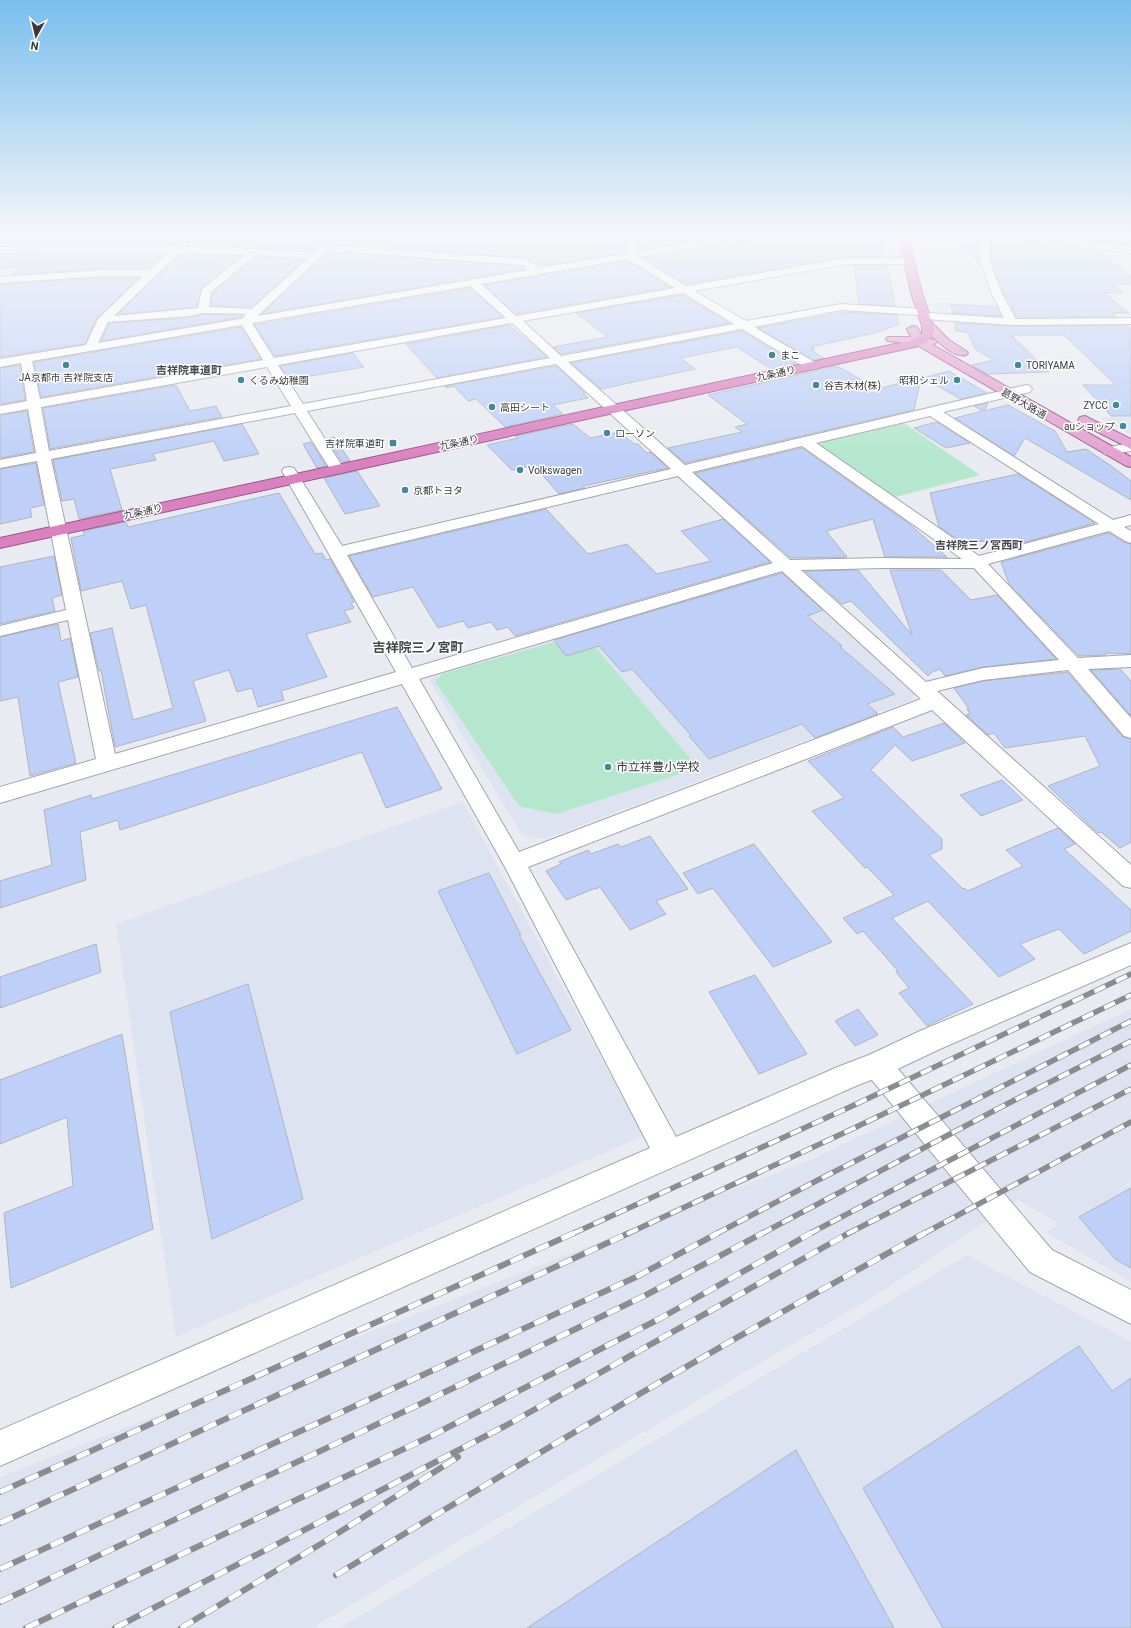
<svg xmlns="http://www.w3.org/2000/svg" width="1131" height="1628" viewBox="0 0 1131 1628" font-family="Roboto,'Noto Sans JP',sans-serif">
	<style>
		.built { fill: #dde3f1 }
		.green { fill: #b4e7cd }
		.building { fill: #bed0f8; stroke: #b1b4bb }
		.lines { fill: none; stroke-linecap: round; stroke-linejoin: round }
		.minor-casing { stroke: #a3a6ac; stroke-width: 2 }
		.tertiary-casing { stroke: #a3a6ac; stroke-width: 2 }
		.primary-casing { stroke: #9b5588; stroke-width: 2 }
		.trunk-casing { stroke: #9b5588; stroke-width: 2 }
		.minor { fill: #fff; fill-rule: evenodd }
		.tertiary { fill: #fff; fill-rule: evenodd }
		.primary { fill: #e3a1d0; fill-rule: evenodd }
		.trunk { fill: #da82c0; fill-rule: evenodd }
		.rail-far1-casing { stroke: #8a8c91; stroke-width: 5.5 }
		.rail-casing { stroke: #8a8c91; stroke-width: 6 }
		.rail-far1 { stroke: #fff; stroke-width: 4; stroke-dasharray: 12; stroke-linecap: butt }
		.rail { stroke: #fff; stroke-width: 5; stroke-dasharray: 14; stroke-linecap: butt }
		.poi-dot { fill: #46889a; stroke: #fff; stroke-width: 1.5 }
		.labels { text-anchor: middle; stroke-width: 3; stroke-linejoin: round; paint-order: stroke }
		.far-poi-label { font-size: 10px; fill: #393a3d; stroke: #fff; text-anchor: start }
		.far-street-label { font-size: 10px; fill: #393a3d; stroke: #fff }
		.far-neighbourhood-label { font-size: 11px; font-weight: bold; fill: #46484e; stroke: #fff }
		.poi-label { font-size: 12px; fill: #393a3d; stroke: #fff; text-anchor: start }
		.neighbourhood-label { font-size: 13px; font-weight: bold; fill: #46484e; stroke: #fff }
	</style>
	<rect width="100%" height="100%" fill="#e8ebf1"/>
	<path class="built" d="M933 302 971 305 975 316 937 314Z
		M1100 417H1131V435Z
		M776 574 785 576 915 693 912 700 545 839 522 835 430 681 436 673Z
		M463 802 643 1136 176 1337 116 924Z
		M1131 1009V1181L1116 1191 1131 1183V1282L1046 1232 1060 1224 1018 1200 886 1289 312 1628H0V1477L814 1158Z
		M967 1255 1131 1342V1628H340Z"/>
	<path class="green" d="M904 423 980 475 891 498 820 447V442Z
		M555 642 566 656 595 647 694 763 680 774 556 814 519 806 435 681 442 674Z"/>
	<path class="building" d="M22 234H186L185 238H230L235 234H332L314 251 217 246H188V243L182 240 174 246H3Z
		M346 234H630L625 253 540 266 524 258 336 244Z
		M642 234H728L638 250Z
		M763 234H878L884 256 847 257 686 284 642 258 758 238Z
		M949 234H978L980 265Z
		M991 234H1007L1012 238 1097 250 1131 277V284H1112L1123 293H1104L1129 313H1112L1116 317H1017L1012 308H1013L1003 293 991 261Z
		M328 252 521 266 525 269 262 314Z
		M0 254H164L148 268H103L12 275 20 267 0 269Z
		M180 255 241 256 201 288 197 307 118 314Z
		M256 257 304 260 251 307 211 306 212 293Z
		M627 261 671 287 516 314 484 285Z
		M854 266H887L895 306 859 304Z
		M103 278H139L97 318 85 344 0 357V290L3 284Z
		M470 288 503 317 275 356 254 325Z
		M683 295 729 323 561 354 553 347 608 337 576 313Z
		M951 304 997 307 1001 316 953 313Z
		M845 312 897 315 899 324 875 333 810 347 815 349 811 350 824 358 814 360 758 328Z
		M203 314 243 315 242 317 101 341 109 323 190 318Z
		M955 323 1012 326H1127L1131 329V416H1111L1083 385H1116L1064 335H1011L1049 372 987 374 972 365 994 360 976 350 967 332 956 331Z
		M509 325 547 357 437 378 406 344Z
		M241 327 261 359 41 397 34 362Z
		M742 331 796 364 771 369 737 347 680 358 695 369 601 389 571 363Z
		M353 353 364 367 292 379 290 376H287L280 366Z
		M20 365 25 400 0 404V368Z
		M556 366 585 393H583L588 398 553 405 563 414 505 427 476 399 468 401 454 386 446 388 445 386Z
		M837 366 877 389 921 378 914 410 685 463 668 448 742 432 735 427 747 424 708 395Z
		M949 371 987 393 961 399 923 378Z
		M176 385 190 411 216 406 222 417 50 449 43 408Z
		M988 403 984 411 1008 405 1055 431 1067 452 1086 449 1110 465 1131 481V500L1025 438 1014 456 955 418 983 411 974 406Z
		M27 411 34 452 0 458V415Z
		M937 422 970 443 946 448 914 428Z
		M242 424 259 454 224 461 214 441 153 454 156 460 110 469 122 510 79 519 74 499 62 501 53 460Z
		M573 424 590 438 619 432 634 444H638L647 453 650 452 668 468 583 486 585 488 559 494 534 465 512 470 487 445 518 438 515 436Z
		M334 437 350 461 342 462 327 439Z
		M311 442 326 466 317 468 303 444Z
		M802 448 908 523 947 557H885L873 519 826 531 847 557 791 558 695 473Z
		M36 463 44 505 30 508 32 517 0 524V469Z
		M357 471 380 506 345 514 324 478Z
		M1018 474 1095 523 996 550 993 542 959 540 939 527 930 493Z
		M279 493 315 554 322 553 326 560 330 559 354 602 351 603 354 608 344 611 351 622 306 634 327 677 281 691 284 700 258 707 252 688 237 692 229 670 193 681 206 721 115 747 101 670 99 671 90 633 112 628 133 720 173 708 146 605 131 609 122 581 81 591 71 538 84 535 83 531 126 522 128 527Z
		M546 509 588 554 627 544 657 574 711 561 681 531 723 519 770 562 515 636 508 627 497 630 491 622 468 628 463 621 438 628 413 587 373 597 349 556Z
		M1109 533 1124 542 1131 544V654L1105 653 1106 655 1079 656 1009 584 1001 562Z
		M54 556 62 595 52 598 55 611 0 624V567Z
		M858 570 912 635 890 570H941L971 600 997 595 1056 659 983 667 945 676 940 669 932 672 928 676 851 601 842 604 805 571Z
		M782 573 823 610 807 616 842 646 840 647 895 694 867 704 878 714 815 738 802 724 709 759 689 736 691 735 632 669 622 672 599 646 566 656 554 640Z
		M58 624 61 641 70 638 78 677 58 682 76 763 30 776 18 697 0 701V637Z
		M1120 669 1131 681V716L1091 670Z
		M1067 672 1123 737 1131 739V842L1120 848 1101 832 1098 833 1048 786 1100 766 1085 736 1005 748 994 733 988 735 966 715 970 714 967 709H969L954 688 983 681Z
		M397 707 442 789 386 808 362 752 120 830 118 820 80 832 86 880 0 908V881L52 865 44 810 91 795 92 799Z
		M944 723 965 743 912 761 895 745 871 770 942 839V849L929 855 963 889 964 888 968 891 1023 866 1006 850 1058 828 1075 844 1064 849 1131 910V931L1084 954 1059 929 1020 944 1035 959 999 977 928 901 892 918 973 1004 927 1026 899 993 909 988 896 972 898 971 863 931 857 934 843 918 894 895 867 867 865 868 812 811 844 798 808 761 893 727 903 737Z
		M1002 780 1023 800 981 816 960 795Z
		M650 836 688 889 656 901 666 914 630 930 600 887 596 889V888L566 900 546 871 561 864 559 862 588 850 591 854 618 844 621 847Z
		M754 844 832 942 773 967 713 888 698 894 683 873Z
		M489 873 521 935H519L571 1030 517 1054 438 891Z
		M96 944 101 972 0 1008V977Z
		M755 975 807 1054 759 1074 709 992Z
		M248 984 303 1199 212 1239 170 1012Z
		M858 1009 878 1035 855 1046 835 1021Z
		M122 1034 153 1229 11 1288 4 1213 73 1186 67 1117 0 1144V1080Z
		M1131 1188V1268L1115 1259 1079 1217Z
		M1079 1346 1112 1391 1131 1378V1628H943L863 1488Z
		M796 1450 894 1628H527Z"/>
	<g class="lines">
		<g class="minor-casing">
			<path id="minor" d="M632 234H641L636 252 739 234H762L758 237 638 257 686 286 847 258H909L914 261 909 264H847L694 291 746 321 841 304 923 309 927 310 928 313 1004 318 992 294 980 261 979 234H989L990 261 1002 294 1016 319 1131 318V324L1012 325 924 319 920 318 919 315 841 310 754 327 816 363 818 366 816 369H808L742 329 568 362 685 465 1026 385 1030 386 1032 389 1030 392 943 412 1113 520 1131 515V525L1124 527 1131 531V543L1125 541 1109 531 988 564 1078 658 1131 655V667L1088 669 1131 718V738L1124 736 1068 670 983 680 937 691 1131 865V888L1123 886 932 710 528 867 676 1137 840 1066 869 1055 920 1031 1131 943V965L940 1049 887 1074 858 1085 0 1466V1430L650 1148 505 867 402 684 0 803V787L96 759 68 620 0 636V626L66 610 37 461 0 468V460L36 453 28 409 0 414V406L27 401 21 363 0 367V359L86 345 98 319 143 276H103L0 283V277L103 270H149L168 252 0 253V247H174L182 241 187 244 184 247H217L317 253 322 256 317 259 256 255 211 292 209 307 253 309 258 312 257 314 203 313 190 316 108 322 98 343 529 270 522 265 323 250 321 248 326 245 524 259 540 268 626 254ZM179 253 245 255 202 289 198 308 114 316ZM627 259 675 288 516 316 481 284ZM470 286 506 318 274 358 253 325V323ZM683 293 734 324 561 356 523 321ZM512 323 550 358 303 404 278 365ZM242 325 263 360 40 399 32 361ZM556 364 671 469 342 546 294 468 289 467 284 468 282 471 396 672 115 754 51 459 295 413 330 469 332 472 337 473 342 472 344 469 307 411ZM267 367 291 406 49 451 41 407ZM930 416 1099 524 979 556 816 443ZM802 446 962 559 883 558 790 560 692 472ZM678 476 773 563 412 668 347 555ZM883 568H974L1059 660 983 668 926 682 801 570ZM782 571 921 699 519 852 419 679Z
				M1008 234H1036L1131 247V253L1012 237Z
				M1131 443V451L1109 455 1104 454 1102 451 1104 448Z"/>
		</g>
		<g class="tertiary-casing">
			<path id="tertiary" d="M335 234H345L254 319 251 323H243L241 321 245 315Z
				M877 1052 887 1056 1052 1250 1131 1290V1324L1030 1272 867 1074 863 1065 867 1056Z"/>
		</g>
		<g class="primary-casing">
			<path id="primary" d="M929 323 933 324 949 340 966 351 968 353 966 355C953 359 931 336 923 326Z
				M913 326 917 327 923 338 935 340 937 342 933 345 1131 457V467L1126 466 915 344 888 341 886 339 888 337H911L907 329Z
				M1085 416 1131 439V449L1080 423 1078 420 1080 417Z"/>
		</g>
		<g class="trunk-casing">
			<path id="trunk" d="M898 234H907L922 293 934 329 933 335 928 341 919 346 0 548V538L890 345 911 341 922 334V326L911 293Z"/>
		</g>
		<use href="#minor" class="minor"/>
		<use href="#tertiary" class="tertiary"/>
		<use href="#primary" class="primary"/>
		<use href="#trunk" class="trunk"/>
		<g class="rail-far1-casing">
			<path id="rail-far1" d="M572 1234 850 1107 1131 974
				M627 1234 850 1130 1131 995
				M716 1234 816 1181 1131 1021
				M761 1234 1005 1105 1131 1041
				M809 1234 1131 1065
				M847 1234 1131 1089
				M923 1234 1131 1122"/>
		</g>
		<g class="rail-casing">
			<path id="rail" d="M0 1492 574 1233
				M0 1523 629 1233
				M0 1569 636 1277 718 1233
				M336 1575C530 1458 725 1341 925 1233
				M0 1602 418 1405 646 1295 763 1233
				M26 1628 429 1437 661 1318 811 1233
				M115 1628 505 1426 849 1233
				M181 1628 324 1542 458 1457"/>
		</g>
		<use href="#rail-far1" class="rail-far1"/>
		<use href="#rail" class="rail"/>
	</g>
	<linearGradient id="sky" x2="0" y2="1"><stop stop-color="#7abeec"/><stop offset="0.51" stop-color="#f5f6f9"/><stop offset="1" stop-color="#f5f6f9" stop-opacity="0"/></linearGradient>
	<rect width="1131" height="462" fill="url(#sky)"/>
	<g class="poi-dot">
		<circle cx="772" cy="355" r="4"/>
		<circle cx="66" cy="365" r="4"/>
		<circle cx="1018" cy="365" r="4"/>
		<circle cx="241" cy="380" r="4"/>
		<circle cx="957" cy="380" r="4"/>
		<circle cx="816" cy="385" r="4"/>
		<circle cx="1116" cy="405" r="4"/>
		<circle cx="492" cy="407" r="4"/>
		<circle cx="1123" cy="426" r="4"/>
		<circle cx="607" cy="433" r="4"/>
		<rect x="389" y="439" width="8" height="8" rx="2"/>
		<circle cx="520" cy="470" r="4"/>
		<circle cx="405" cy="490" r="4"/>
		<circle cx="608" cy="767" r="4"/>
	</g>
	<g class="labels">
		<g class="far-poi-label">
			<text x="780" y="359">まこ</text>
			<text x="1026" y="369">TORIYAMA</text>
			<text x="66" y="381" text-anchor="middle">JA京都市 吉祥院支店</text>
			<text x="249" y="384">くるみ幼稚園</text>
			<text x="949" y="384" text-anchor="end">昭和シェル</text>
			<text x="824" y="389">谷吉木材(株)</text>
			<text x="1108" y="409" text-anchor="end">ZYCC</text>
			<text x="500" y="411">高田シート</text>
			<text x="1115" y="430" text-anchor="end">auショップ</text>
			<text x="615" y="437">ローソン</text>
			<text x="385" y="447" text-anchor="end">吉祥院車道町</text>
			<text x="528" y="474">Volkswagen</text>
			<text x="413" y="494">京都トヨタ</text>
		</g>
		<g class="far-street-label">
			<text transform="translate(776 373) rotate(-12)" y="4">九条通り</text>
			<text transform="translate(1024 403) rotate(30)" y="4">葛野大路通</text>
			<text transform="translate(459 442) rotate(-12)" y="4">九条通り</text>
			<text transform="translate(143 511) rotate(-12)" y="4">九条通り</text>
		</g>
		<g class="far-neighbourhood-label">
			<text x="189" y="374">吉祥院車道町</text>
			<text x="979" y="549">吉祥院三ノ宮西町</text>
		</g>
		<g class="poi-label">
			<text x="616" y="771">市立祥豊小学校</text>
		</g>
		<g class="neighbourhood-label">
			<text x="418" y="652">吉祥院三ノ宮町</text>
		</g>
	</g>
	<g transform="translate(36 36) rotate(188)" stroke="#ffffff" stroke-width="3" paint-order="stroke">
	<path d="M0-3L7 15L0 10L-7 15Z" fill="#393a3d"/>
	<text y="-6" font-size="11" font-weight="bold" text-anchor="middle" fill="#393a3d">N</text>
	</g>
</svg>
